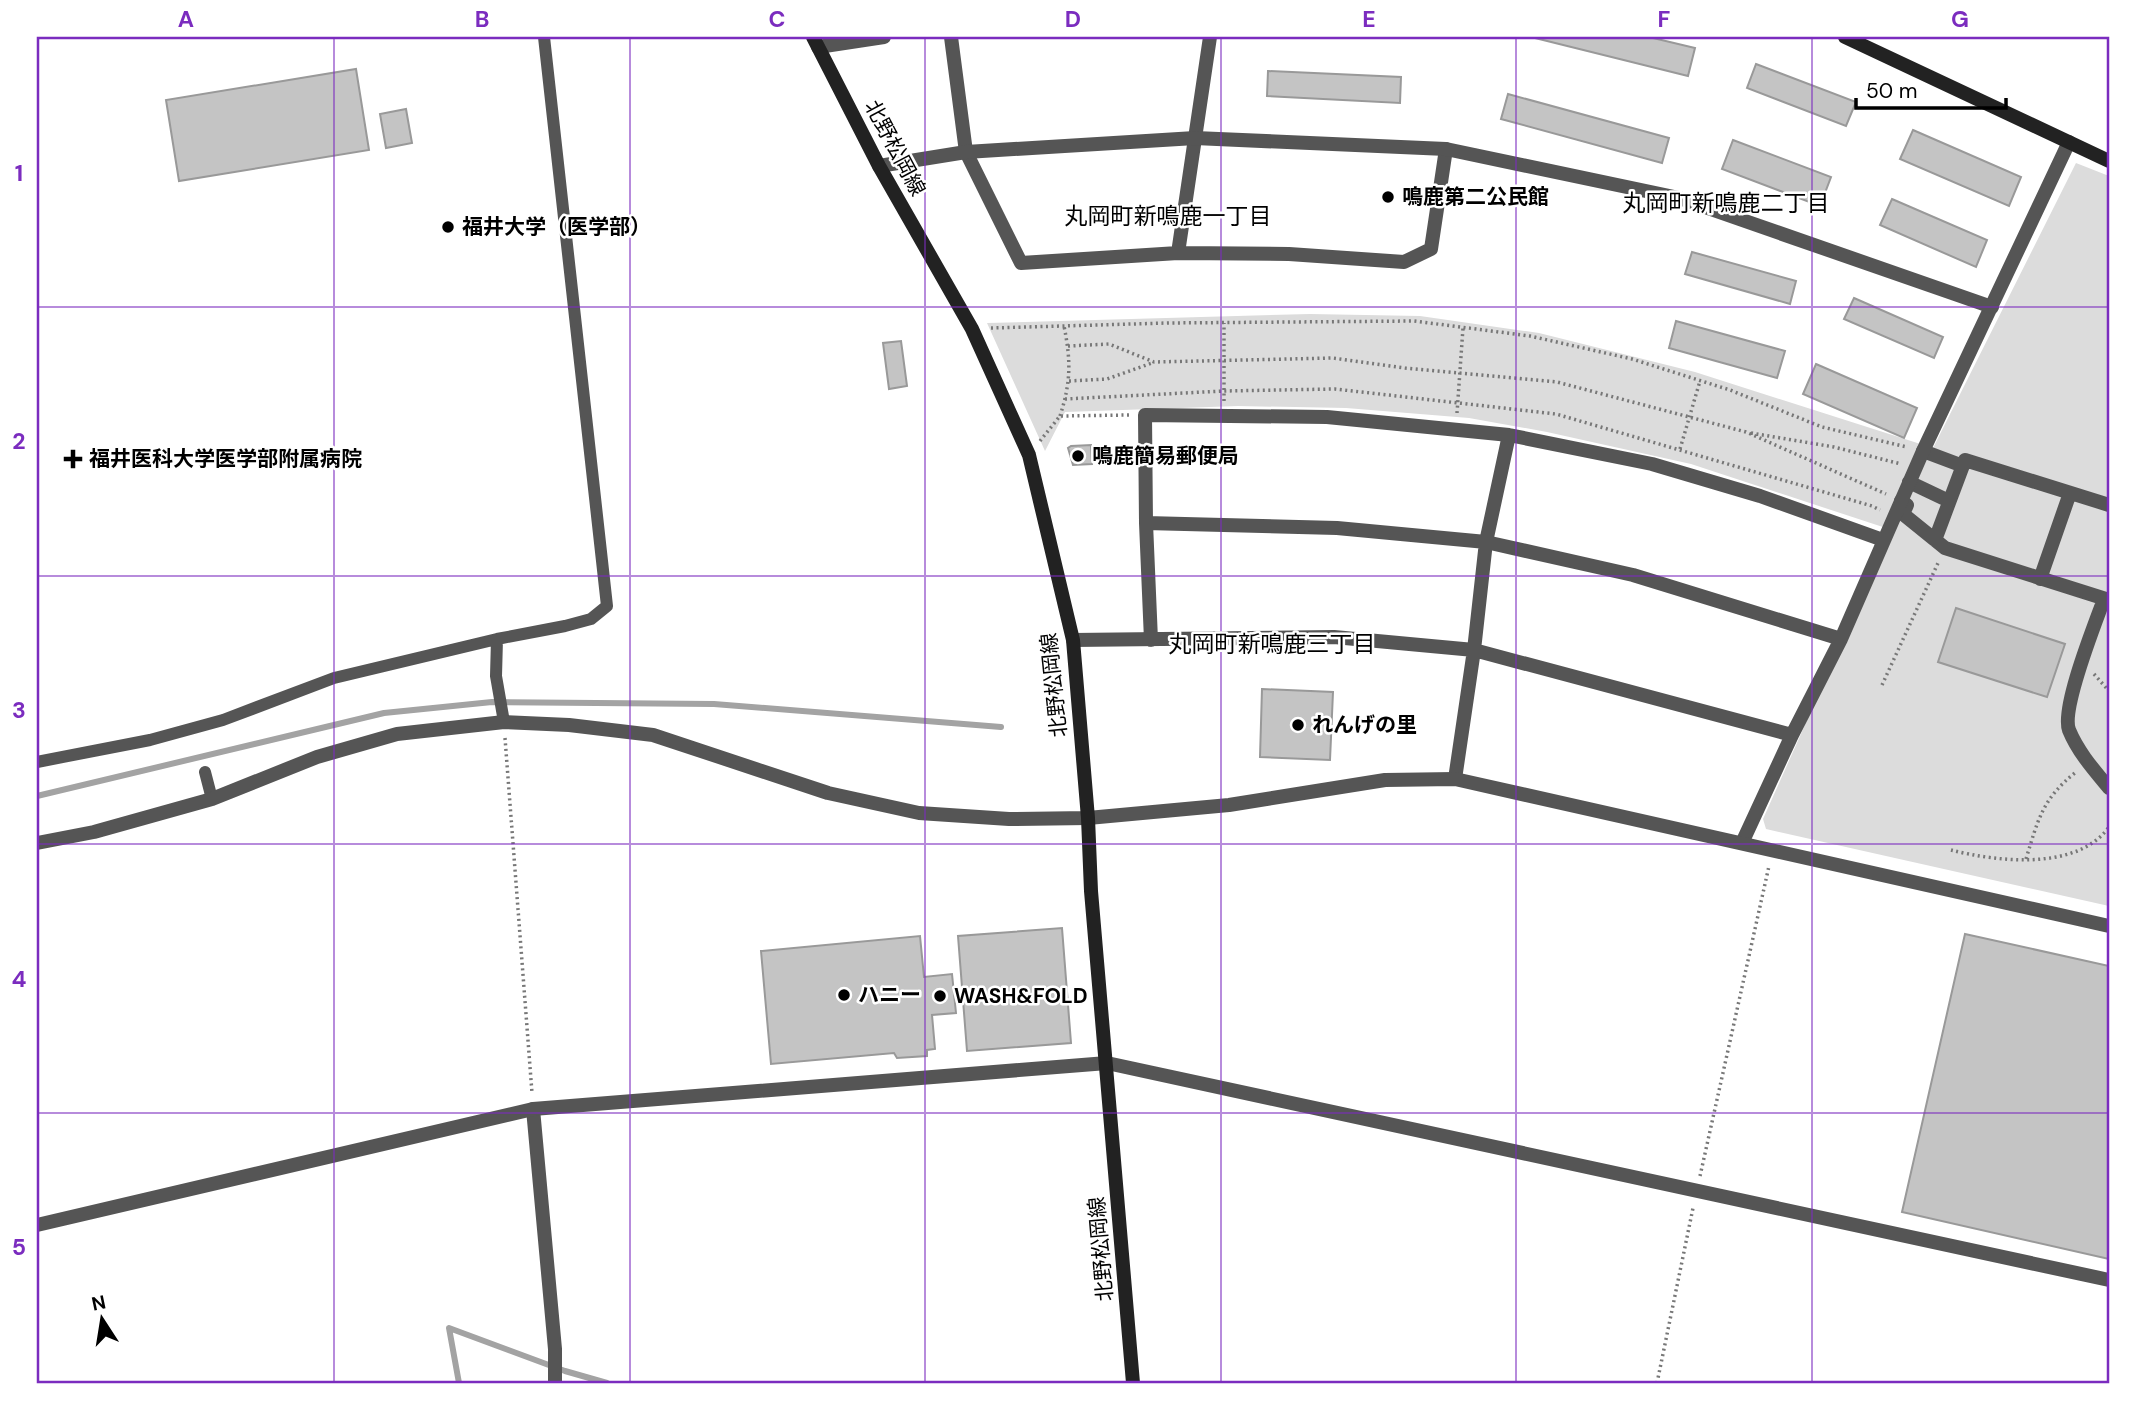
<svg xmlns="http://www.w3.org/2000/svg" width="2146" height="1420" viewBox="0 0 2146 1420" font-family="'DM Sans','Noto Sans JP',sans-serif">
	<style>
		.green { fill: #dcdcdc }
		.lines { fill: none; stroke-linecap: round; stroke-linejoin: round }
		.stream { stroke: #a3a3a3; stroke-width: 6 }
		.building { fill: #c4c4c4; stroke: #999; stroke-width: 2 }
		.path { stroke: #777; stroke-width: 3.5; stroke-dasharray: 2 3.5; stroke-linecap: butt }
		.service { stroke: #555; stroke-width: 12 }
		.pedestrian { stroke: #555; stroke-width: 14 }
		.minor { stroke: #555; stroke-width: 14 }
		.tertiary { stroke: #555; stroke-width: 14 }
		.secondary { stroke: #222; stroke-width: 14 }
		.grid { fill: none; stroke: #7b2cbf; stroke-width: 2; stroke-opacity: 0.55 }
		.poi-dot { fill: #000; stroke: #fff; stroke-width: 2.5 }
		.labels { text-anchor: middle; stroke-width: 5; stroke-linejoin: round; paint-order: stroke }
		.street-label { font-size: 21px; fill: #000; stroke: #fff }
		.poi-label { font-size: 21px; font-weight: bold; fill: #000; stroke: #fff; text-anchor: start }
		.neighbourhood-label { font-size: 23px; fill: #000; stroke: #fff }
		.neatline { fill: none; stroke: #7b2cbf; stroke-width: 2.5 }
		.grid-label { font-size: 23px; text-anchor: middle; font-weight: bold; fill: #7b2cbf }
	</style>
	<rect width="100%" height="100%" fill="#fff"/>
	<path class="green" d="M2076 163 2109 176V906L1766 829 1763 819 1892 530 1691 464 1547 432 1469 418 1346 408 1238 406 1065 412 1045 451 987 323 1310 314 1420 316 1539 333 1695 372 1933 448Z"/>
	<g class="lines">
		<path class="stream" d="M37 796 384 713 492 702 714 704 1001 727
			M459 1383 449 1328 565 1371 607 1383"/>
	</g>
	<path class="building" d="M1531 37H1649L1695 48 1688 76Z
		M1756 64 1856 102 1846 126 1747 88Z
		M356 69 369 150 179 181 166 100Z
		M1268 71 1401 77 1400 103 1267 96Z
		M1508 94 1669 138 1662 163 1501 119Z
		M406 109 412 143 386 148 380 114Z
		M1913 130 2021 177 2009 206 1900 159Z
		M1733 140 1831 177 1820 206 1722 169Z
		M1892 199 1987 240 1976 267 1880 225Z
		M1692 252 1796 281 1790 304 1685 274Z
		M1854 298 1943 337 1934 358 1844 319Z
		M1676 321 1785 351 1777 378 1669 348Z
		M901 341 907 386 889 389 883 343Z
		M1816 364 1917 408 1904 438 1803 394Z
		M1091 445 1092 464 1073 465 1068 448 1071 446Z
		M1956 608 2065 644 2047 697 1938 662Z
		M1262 689 1333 692 1330 760 1260 757Z
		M1062 928 1071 1043 967 1051 958 936Z
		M1965 934 2109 966V1259L1902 1212Z
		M920 936 924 977 952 974 956 1013 932 1015 935 1049 927 1050V1056L897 1058 894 1053 771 1064 761 951Z"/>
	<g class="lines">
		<path class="path" d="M991 328 1167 323 1414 321 1530 336 1632 359 1730 390 1822 427 1907 447
			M1068 346 1109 344 1154 362 1333 358 1405 368 1557 382 1746 432 1886 494
			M1069 381 1107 379 1152 363
			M1065 399 1224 391 1335 389 1556 414 1872 506 1880 510
			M1224 401V323
			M1457 413 1463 328
			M1060 416C1071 382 1071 361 1064 326
			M1751 433 1834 447 1901 464
			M1040 441 1060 416 1129 415
			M1680 449 1700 381
			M2094 674 2109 691
			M1882 685 1938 563
			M505 738 532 1093
			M1951 850C1998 862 2077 871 2109 827
			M2026 859C2038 820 2042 799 2076 772
			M1700 1176 1769 866
			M1657 1383 1693 1208"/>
		<path class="service" d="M497 639 496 676 504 722
			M37 762 150 740 223 720 334 678 497 639 565 626 591 619 607 606 544 37
			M205 772 212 799"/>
		<path class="pedestrian" d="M1923 451 1963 466
			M1909 482 1949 501
			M1901 501 1907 505 1903 514 1945 548 2109 600
			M1935 540 1965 460 2109 505
			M2040 579 2070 493
			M2104 599C2095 624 2061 708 2069 730 2078 752 2094 770 2109 788"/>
		<path class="minor" d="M951 37 966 152 1021 263 1178 253 1289 254 1404 262 1431 249 1446 149
			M818 47 884 37
			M1178 253 1210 37
			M1146 523 1337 528 1486 542 1633 575 1841 639
			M1073 640 1334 637 1474 650 1792 735
			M1151 640 1146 523 1145 415 1327 417 1509 435 1652 464 1760 496 1883 540
			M1455 779 1474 650 1486 542 1509 435
			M1742 843 1792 735 1841 639 1923 451 2069 142
			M1107 1063 2109 1280
			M533 1109 555 1349V1383"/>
		<path class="tertiary" d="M879 166 966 152 1195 138 1446 149 1679 198 1992 307
			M37 843 94 832 212 799 317 757 397 734 504 722 569 725 653 735 828 793 919 813 1009 819 1088 818 1229 805 1385 780 1455 779 2109 926
			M37 1225 533 1109 1107 1063"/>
		<path class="secondary" d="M813 37 879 166 972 329 1029 455 1073 640 1088 818 1091 891 1133 1383
			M1845 37 2109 161"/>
	</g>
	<path class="grid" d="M334 37V1383M630 37V1383M925 37V1383M1221 37V1383M1516 37V1383M1812 37V1383M37 307H2109M37 576H2109M37 844H2109M37 1113H2109"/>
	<g class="poi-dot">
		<circle cx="1388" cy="197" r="7"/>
		<circle cx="448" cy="227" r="7"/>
		<circle cx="1078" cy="456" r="7"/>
		<path d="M69.5 448.5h7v7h7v7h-7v7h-7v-7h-7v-7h7z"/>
		<circle cx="1298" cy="725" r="7"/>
		<circle cx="844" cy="995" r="7"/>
		<circle cx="940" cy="996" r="7"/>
	</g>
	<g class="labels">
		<g class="street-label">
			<text transform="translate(895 148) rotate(62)" y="7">北野松岡線</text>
			<text transform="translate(1054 685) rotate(-96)" y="7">北野松岡線</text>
			<text transform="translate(1101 1249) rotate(-95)" y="7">北野松岡線</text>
		</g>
		<g class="poi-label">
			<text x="1402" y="204">鳴鹿第二公民館</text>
			<text x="462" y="234">福井大学（医学部）</text>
			<text x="1092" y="463">鳴鹿簡易郵便局</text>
			<text x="89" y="466">福井医科大学医学部附属病院</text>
			<text x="1312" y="732">れんげの里</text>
			<text x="858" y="1002">ハニー</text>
			<text x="954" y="1003">WASH&amp;FOLD</text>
		</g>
		<g class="neighbourhood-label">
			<text x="1726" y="211">丸岡町新鳴鹿二丁目</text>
			<text x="1168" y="224">丸岡町新鳴鹿一丁目</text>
			<text x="1272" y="652">丸岡町新鳴鹿三丁目</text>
		</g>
	</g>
	<rect width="2146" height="1420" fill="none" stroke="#ffffff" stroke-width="77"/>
	<g transform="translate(102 1319) rotate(348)" stroke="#ffffff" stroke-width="5" paint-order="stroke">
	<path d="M0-5L12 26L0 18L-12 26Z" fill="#000000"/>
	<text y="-10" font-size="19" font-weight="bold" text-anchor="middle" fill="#000000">N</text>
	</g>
	<path d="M1856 98v10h150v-10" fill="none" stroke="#000000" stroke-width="3.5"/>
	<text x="1866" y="98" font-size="21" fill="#000000" stroke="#ffffff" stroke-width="5" paint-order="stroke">50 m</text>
	<rect x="38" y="38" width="2070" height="1344" class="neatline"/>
	<g class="grid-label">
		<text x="186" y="27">A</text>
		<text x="482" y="27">B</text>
		<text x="777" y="27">C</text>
		<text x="1073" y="27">D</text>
		<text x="1369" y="27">E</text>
		<text x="1664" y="27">F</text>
		<text x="1960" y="27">G</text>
		<text x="19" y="181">1</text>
		<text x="19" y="449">2</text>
		<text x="19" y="718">3</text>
		<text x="19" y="987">4</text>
		<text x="19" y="1255">5</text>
	</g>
</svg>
